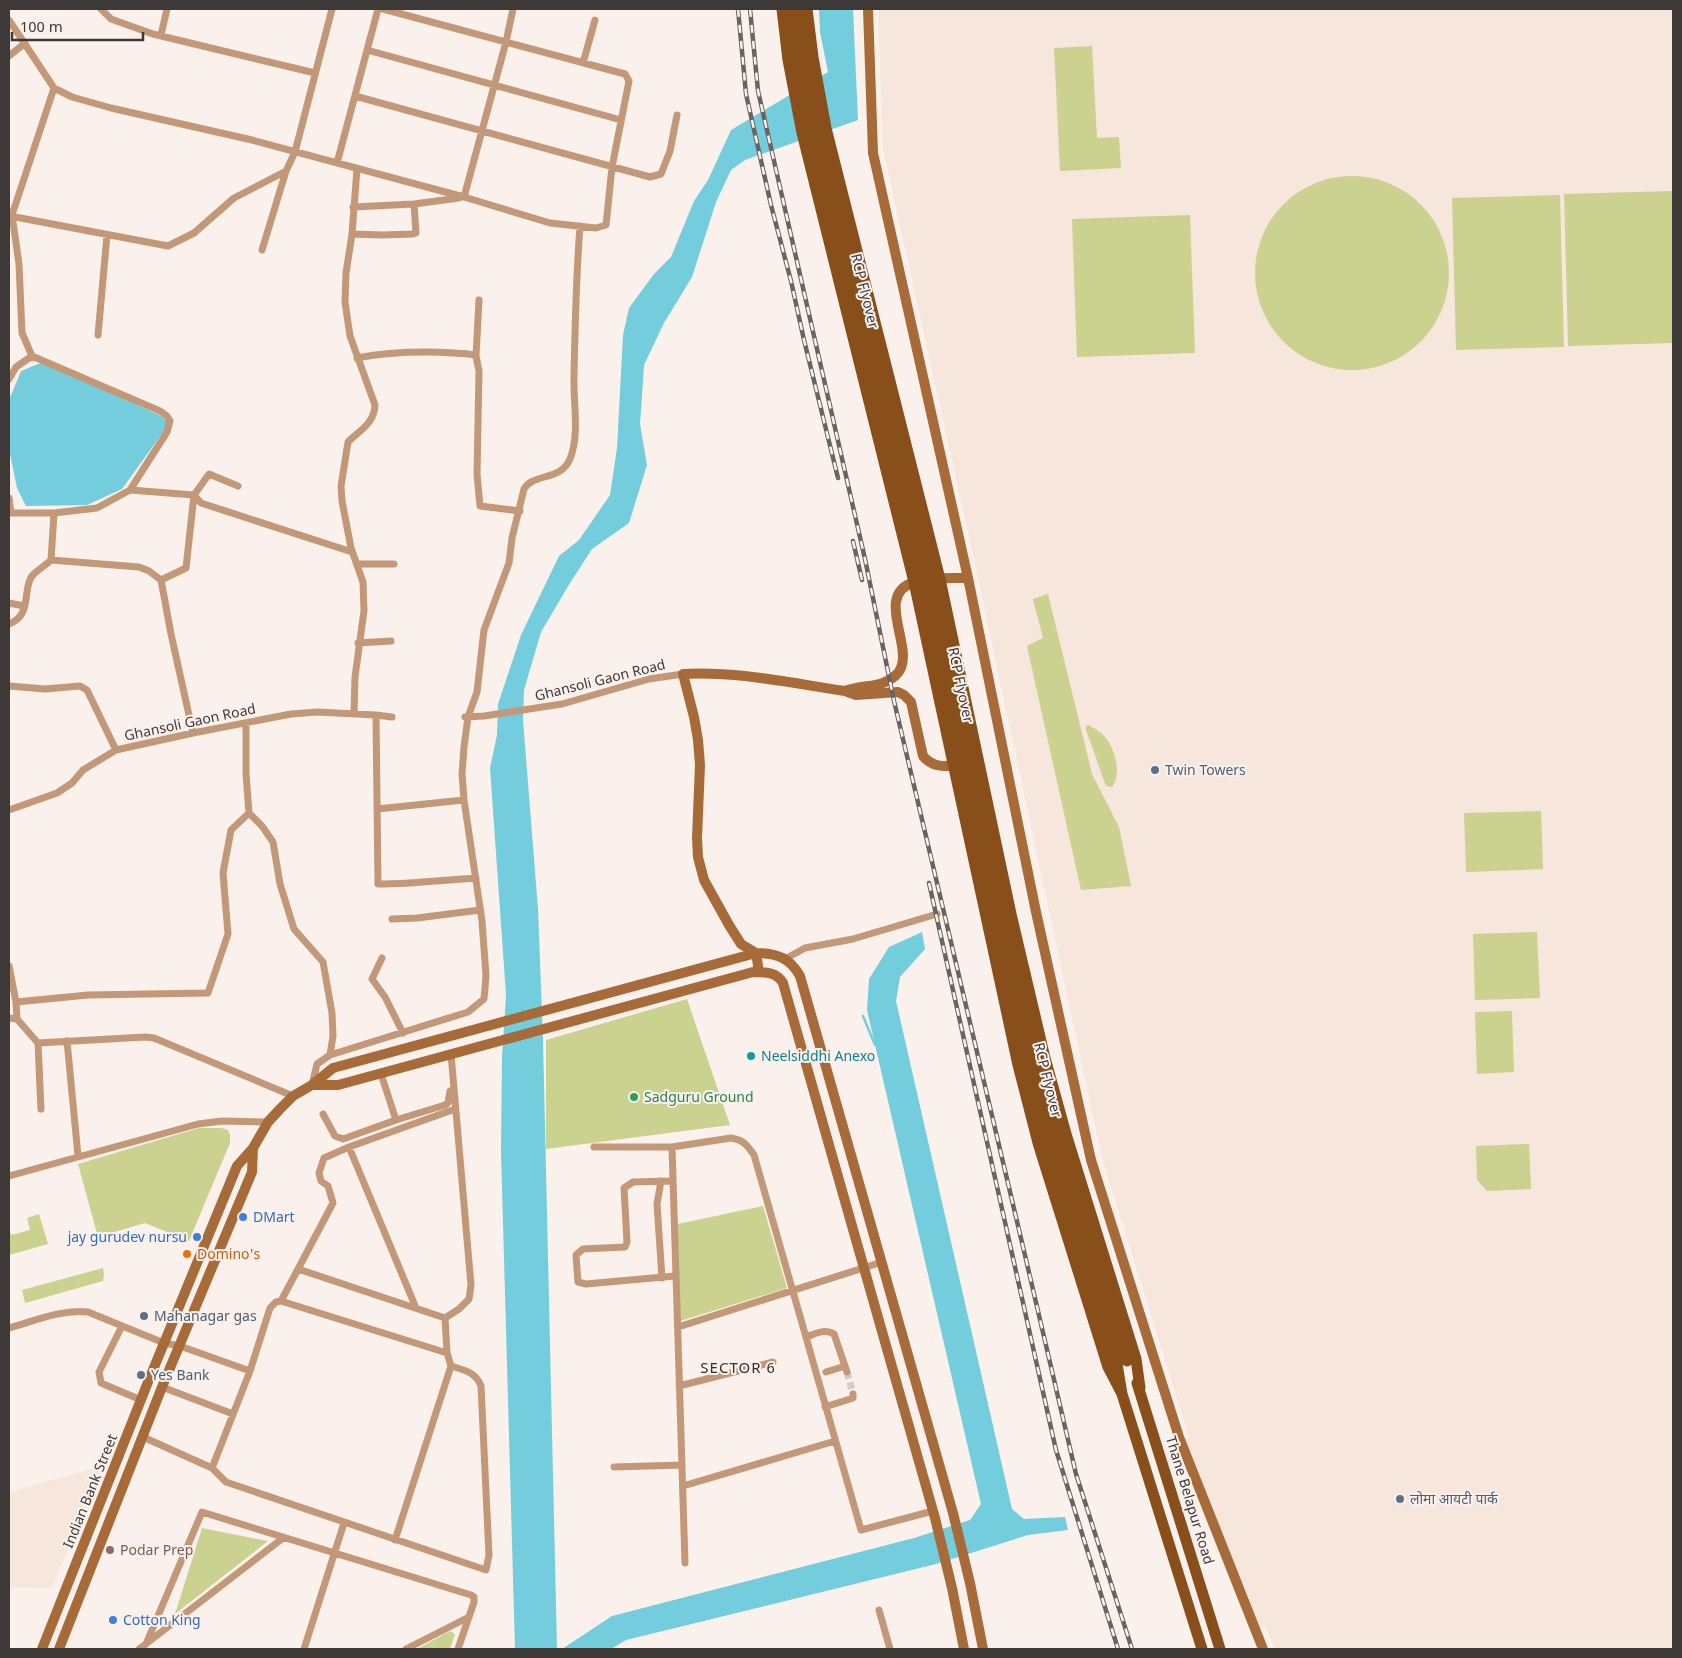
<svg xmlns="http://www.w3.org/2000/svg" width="1682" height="1658" viewBox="0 0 1682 1658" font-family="Georgia,'Noto Sans Devanagari',serif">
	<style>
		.built { fill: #f6e6dc }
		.green { fill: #cbd18e }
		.water { fill: #73cddc }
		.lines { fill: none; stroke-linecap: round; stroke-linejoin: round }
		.stream { stroke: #73cddc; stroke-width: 2.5 }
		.street-tunnel { stroke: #d4ccc8; stroke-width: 7; stroke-dasharray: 7 3.5; stroke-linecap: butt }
		.street { stroke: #c29878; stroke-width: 7 }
		.secondary { stroke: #a76b39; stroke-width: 10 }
		.primary { stroke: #894f1a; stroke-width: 11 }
		.rail-casing { stroke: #696461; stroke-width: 4.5 }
		.rail { stroke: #faf1ec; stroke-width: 2.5; stroke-dasharray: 8; stroke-linecap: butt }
		.primary-bridge { stroke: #894f1a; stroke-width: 11 }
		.service-dot { fill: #5c6f8a; stroke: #faf1ec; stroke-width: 2 }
		.culture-dot { fill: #0f9aa8; stroke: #faf1ec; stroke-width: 2 }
		.leisure-dot { fill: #2e9e5b; stroke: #faf1ec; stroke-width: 2 }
		.shop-dot { fill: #3f7fe0; stroke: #faf1ec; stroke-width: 2 }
		.food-dot { fill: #e8710a; stroke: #faf1ec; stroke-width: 2 }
		.education-dot { fill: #8d6e63; stroke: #faf1ec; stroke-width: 2 }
		.labels { text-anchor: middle; stroke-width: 4; stroke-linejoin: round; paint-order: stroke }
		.street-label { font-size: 14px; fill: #3d3937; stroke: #faf1ec }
		.service-label { font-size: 14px; fill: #4e5e75; stroke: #faf1ec; text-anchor: start }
		.culture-label { font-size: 14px; fill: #0d838f; stroke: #faf1ec; text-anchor: start }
		.leisure-label { font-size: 14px; fill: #27864d; stroke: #faf1ec; text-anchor: start }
		.shop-label { font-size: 14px; fill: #366cbe; stroke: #faf1ec; text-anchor: start }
		.food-label { font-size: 14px; fill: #c56008; stroke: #faf1ec; text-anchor: start }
		.education-label { font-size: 14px; fill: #785e54; stroke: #faf1ec; text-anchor: start }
		.neighbourhood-label { font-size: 15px; letter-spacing: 1px; fill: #37302c; stroke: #faf1ec }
	</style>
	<rect width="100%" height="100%" fill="#faf1ec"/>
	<path class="built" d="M878 9H1673V1649H1275L1265 1626 1260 1627 1221 1531 1186 1439 1189 1437 1102 1158 976 569 883 149Z
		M102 1466 52 1588 9 1587V1492Z"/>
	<path class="green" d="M1092 46 1097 138 1119 137 1121 168 1060 171 1054 48Z
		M1255 273a97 97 0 1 1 194 0a97 97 0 1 1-194 0Z
		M1673 191V343L1568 346 1564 194Z
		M1560 195 1564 347 1456 350 1452 198Z
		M1190 215 1195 353 1077 357 1072 219Z
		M1048 594 1092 774 1119 827 1131 886 1081 890 1027 646 1043 638 1033 599Z
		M1088 725C1094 728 1101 732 1105 737 1115 748 1122 775 1112 787L1106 786 1086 730V726Z
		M1541 811 1543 869 1466 872 1464 813Z
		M1537 932 1540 998 1475 1000 1473 934Z
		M687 999 730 1125 546 1149V1040Z
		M1512 1011 1514 1072 1477 1074 1475 1012Z
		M199 1128H221L228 1130 230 1135V1143L189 1241 145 1223 98 1237 78 1164Z
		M1529 1144 1531 1189 1487 1191 1477 1180 1476 1146Z
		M763 1206 787 1288 677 1322 673 1225Z
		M39 1214 48 1244 9 1255V1229L11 1235 30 1230 27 1218Z
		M103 1268 104 1275 103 1281 25 1303 22 1290Z
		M202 1528 268 1541 175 1614Z
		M450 1631 455 1634 450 1649H417Z"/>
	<path class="water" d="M819 9H853L858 120 745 160 731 170 716 202 692 277 664 323 644 365 640 424 647 465 629 523 592 549 570 583 541 632 524 690 523 720 538 909 543 1040 557 1649H515L501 1152 502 1057 506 995 490 768 497 735 498 704 521 635 559 556 579 540 610 495 617 448 623 335 629 308 654 274 671 257 694 201 708 180 731 130 828 72 820 32Z
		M43 362 51 364 163 417 167 422 166 428 122 489 87 505 26 506 17 488 9 449V400L21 371Z
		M922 932 925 949 900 977 896 1001 1012 1509 1024 1519 1065 1517 1068 1530 1028 1535 936 1564 626 1640 611 1649H562L612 1616 914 1538 970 1520 981 1504 867 1010 869 979 889 947Z"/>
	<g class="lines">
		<path class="stream" d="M863 1016 875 1045"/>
		<path class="street-tunnel" d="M847 1372 853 1394"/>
		<path class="street" d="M101 9 111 19 153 34 315 73
			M9 20 54 88 72 97 111 108 252 140 464 197 550 223 596 228 606 225 612 167 629 81 625 74 383 9
			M161 35 167 9
			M367 50 621 120
			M9 56 25 43
			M583 63 595 20
			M54 88 12 215 19 264 22 333 32 356 160 411 167 416 170 421 167 432 130 490
			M355 96 650 177 661 174 670 151 677 115
			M337 163 378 9
			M464 197 506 42 513 9
			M353 207 414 204 459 198
			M10 216 168 246 194 233 234 198 286 171
			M352 234 383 235 413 234 416 233 414 204
			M262 250 286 171 295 152 332 9
			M98 335 107 235
			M476 356 479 300
			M357 358C389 352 421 351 454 353 461 354 470 353 476 356L479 371 477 474 480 506 520 511
			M9 379 16 367 32 356
			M9 498 11 513
			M9 513H54L97 508 130 490 194 495 209 474 238 486
			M51 560 54 513
			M357 564H394
			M161 580 186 568 194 495 201 503 352 552
			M9 603 24 606
			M9 624C33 615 22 589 32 576 36 571 46 565 51 560L139 567 149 571 161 580 171 634 193 733
			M358 643 391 641
			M9 686 45 689 80 686 87 690 116 750
			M354 714 355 677 364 611 363 582 351 548 342 501 341 486 348 442C360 430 374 424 375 405L350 336 345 302 346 273 352 234 357 169
			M376 715 378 884C411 884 443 880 476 878
			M465 717 484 716 562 704 649 679 683 674
			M377 809 464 800
			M9 810 57 793 72 783 83 770 116 750 193 733 291 714 317 712 376 715 392 717
			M249 813 262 826 273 842 280 884 294 929 323 962 332 1013 333 1036 330 1055
			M392 919 417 918 480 910
			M382 958 372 979 385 997 403 1033
			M785 959 805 948 853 939 937 914
			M9 966 16 1002 17 1019 38 1043 145 1037 154 1038 293 1096
			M16 1002 88 995 208 993 228 934 223 873 231 830 249 813 246 774V723
			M9 1018 17 1019
			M67 1041 78 1156
			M38 1043 41 1109
			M312 1085 317 1064 330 1055 468 1012 484 999 486 976 482 921 464 800 462 774 464 747 468 717 477 692 484 630 509 563 512 538 524 489C533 473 561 481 570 459 580 434 573 402 574 376 575 326 576 276 580 226
			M323 1114 335 1136 343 1139 396 1120 381 1074
			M396 1120 445 1105 448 1103 450 1091
			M349 1147 416 1308
			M594 1147H672L731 1138C744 1140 747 1145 754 1155L861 1530 933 1511
			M672 1147 685 1563
			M9 1176 198 1124 222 1121 268 1122
			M661 1181 657 1204 662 1278
			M673 1181 633 1182 624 1188 627 1242 625 1247 583 1249 576 1255 578 1282 586 1284 675 1276
			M298 1269 333 1203 328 1186 321 1181 319 1173 324 1158 349 1147 455 1109
			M281 1301 298 1269 445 1318
			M445 1318 459 1309 469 1299 471 1285 451 1054
			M122 1326 99 1372 101 1383 141 1400
			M678 1327 882 1262
			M9 1328C34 1321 62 1309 88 1312L164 1343 180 1346 250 1371
			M806 1337C815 1334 825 1328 834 1334L847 1372
			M826 1372 845 1366
			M679 1386 773 1362
			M162 1387 233 1414
			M825 1407 853 1398V1394
			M143 1437 212 1468 226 1482 486 1570 489 1555 481 1386C476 1372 464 1370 451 1366
			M614 1467 682 1465
			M212 1468 250 1371 270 1308 276 1302 281 1301 447 1353
			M683 1486 835 1441
			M395 1540 451 1366 447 1353 445 1318
			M879 1610 890 1649
			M147 1643 283 1538
			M139 1649 146 1644 202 1512 471 1595 474 1597V1602L458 1649
			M304 1649 344 1523
			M406 1649 469 1617"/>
		<path class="secondary" d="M868 9 873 153 968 578 1036 912 1091 1160 1179 1437 1263 1649
			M845 691C862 684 881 689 896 675 920 653 871 596 914 582 930 577 951 578 968 578
			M759 972 756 953 741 944 729 925 704 880 698 857 697 838 700 765 698 740 694 717 683 674C737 671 791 683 845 691L856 695 898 692 904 695 911 702 923 756C933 768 945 767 960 764
			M312 1085H338L753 972C765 972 777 972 783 983L935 1518 952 1588 964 1649
			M42 1649 148 1382 237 1166 253 1148 268 1122 280 1109 293 1096 312 1085 333 1068 756 953C777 953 790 958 800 976L953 1513 970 1583 983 1649
			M59 1649 162 1387 252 1172 253 1148"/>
		<path class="primary" d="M782 9 788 60 802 133 914 582 1018 1065 1038 1143 1108 1367 1122 1394
			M807 9 813 57 826 128 940 579 1011 914 1045 1058 1066 1134 1136 1359 1140 1388
			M1117 1364 1122 1394 1202 1649
			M1137 1383 1220 1649"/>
		<g class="rail-casing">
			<path id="rail" d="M738 9 746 94 771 205 791 281 804 340 838 478
				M750 9 758 91 865 559 894 701 1024 1251 1076 1474 1132 1649
				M853 541 862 580
				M929 883 1056 1450 1118 1649"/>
		</g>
		<use href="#rail" class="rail"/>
		<path class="primary-bridge" d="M791 9 796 59 820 177 924 585 1027 1063 1047 1140 1117 1364
			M799 9 804 58 818 130 932 584 1005 926 1036 1060 1057 1137 1127 1361"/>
	</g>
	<g class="service-dot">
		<circle cx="1155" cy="770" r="5"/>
		<circle cx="144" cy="1316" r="5"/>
		<circle cx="141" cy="1375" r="5"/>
		<circle cx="1400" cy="1499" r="5"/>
	</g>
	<circle class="culture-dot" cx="751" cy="1056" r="5"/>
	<circle class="leisure-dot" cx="634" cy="1097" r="5"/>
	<g class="shop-dot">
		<circle cx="243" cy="1217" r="5"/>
		<circle cx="197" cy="1237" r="5"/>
		<circle cx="113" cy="1620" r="5"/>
	</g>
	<circle class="food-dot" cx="187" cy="1254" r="5"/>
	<circle class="education-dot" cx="110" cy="1550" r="5"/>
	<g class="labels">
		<g class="street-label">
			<text transform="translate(865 291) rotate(76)" y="5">RCP Flyover</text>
			<text transform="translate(600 680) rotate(-14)" y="5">Ghansoli Gaon Road</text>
			<text transform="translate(961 685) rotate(78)" y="5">RCP Flyover</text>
			<text transform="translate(190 722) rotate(-12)" y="5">Ghansoli Gaon Road</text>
			<text transform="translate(1048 1080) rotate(76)" y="5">RCP Flyover</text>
			<text transform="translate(90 1491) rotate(-68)" y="5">Indian Bank Street</text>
			<text transform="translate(1190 1500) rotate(73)" y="5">Thane Belapur Road</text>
		</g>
		<g class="service-label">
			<text x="1165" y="775">Twin Towers</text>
			<text x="154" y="1321">Mahanagar gas</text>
			<text x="151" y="1380">Yes Bank</text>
			<text x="1410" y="1504">लोमा आयटी पार्क</text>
		</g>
		<g class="culture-label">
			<text x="761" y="1061">Neelsiddhi Anexo</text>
		</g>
		<g class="leisure-label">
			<text x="644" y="1102">Sadguru Ground</text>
		</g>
		<g class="shop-label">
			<text x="253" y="1222">DMart</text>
			<text x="187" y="1242" text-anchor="end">jay gurudev nursu</text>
			<text x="123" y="1625">Cotton King</text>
		</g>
		<g class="food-label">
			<text x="197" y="1259">Domino's</text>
		</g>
		<g class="education-label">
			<text x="120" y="1555">Podar Prep</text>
		</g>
		<g class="neighbourhood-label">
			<text x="738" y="1373">SECTOR 6</text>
		</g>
	</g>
	<rect width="1682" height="1658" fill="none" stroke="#3d3937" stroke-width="20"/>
	<path d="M12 32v8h131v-8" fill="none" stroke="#3d3937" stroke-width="2.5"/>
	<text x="20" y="32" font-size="15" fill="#3d3937" stroke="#faf1ec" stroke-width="4" paint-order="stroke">100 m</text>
</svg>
